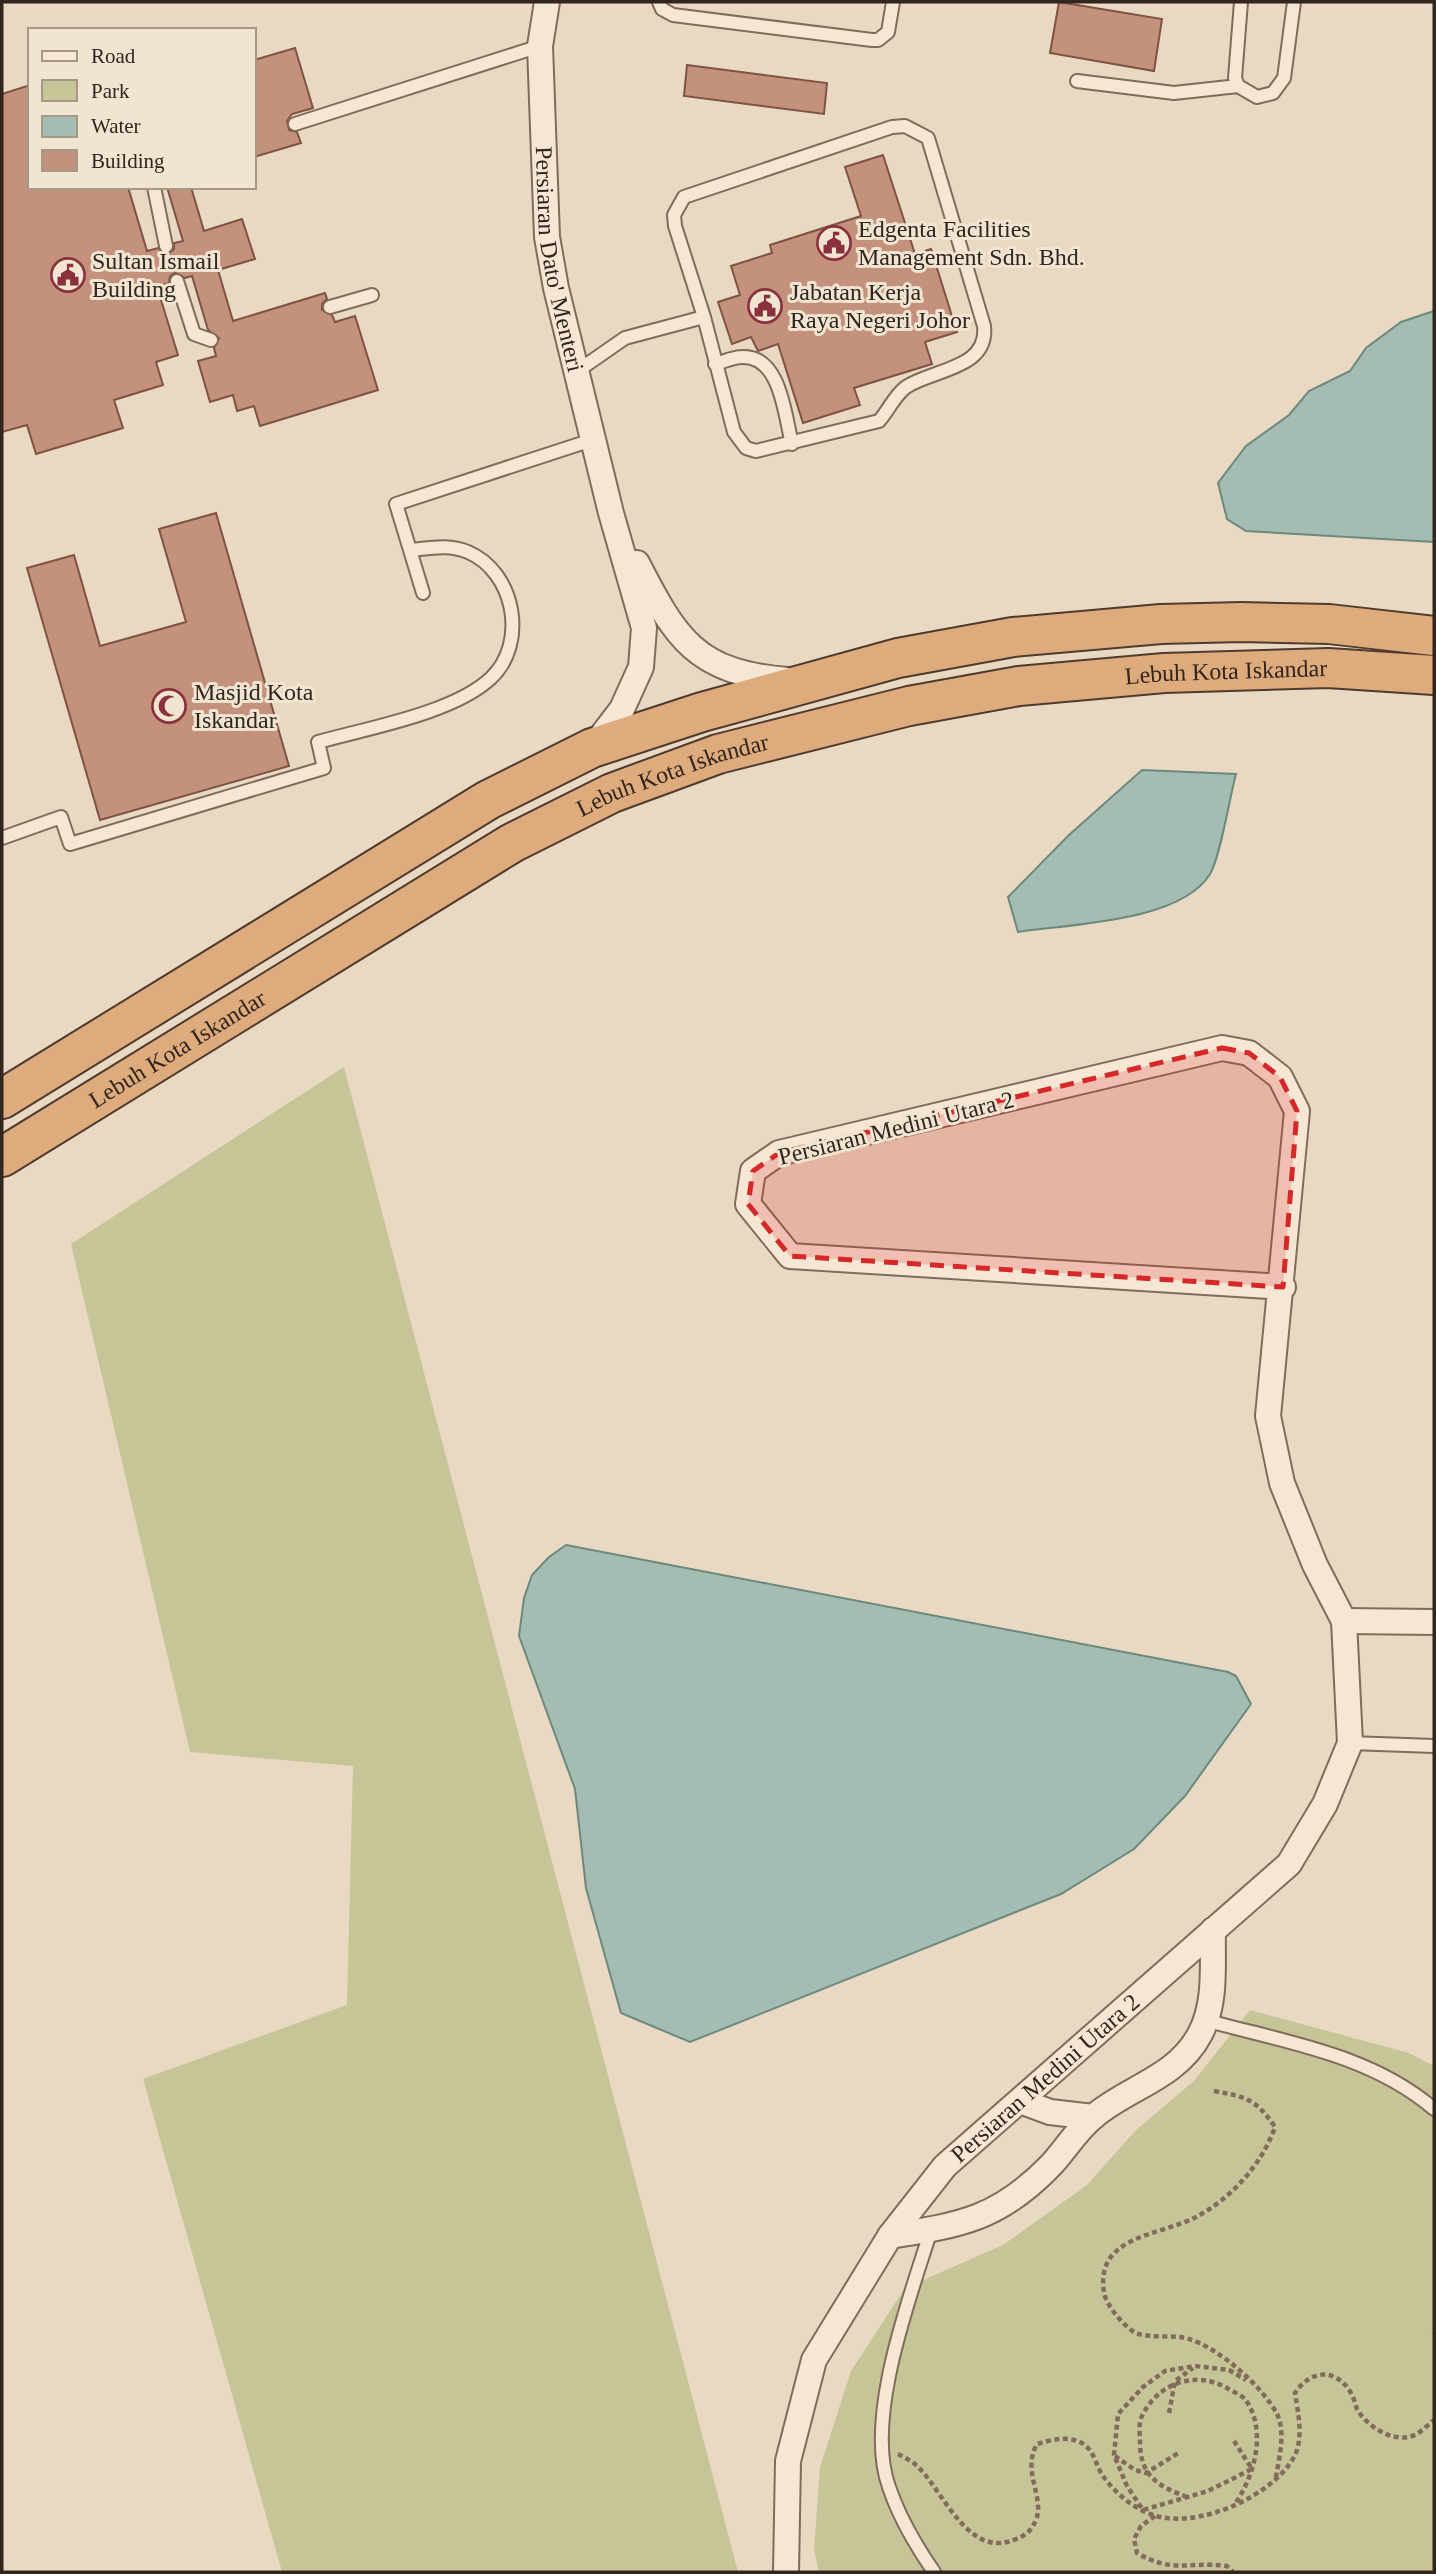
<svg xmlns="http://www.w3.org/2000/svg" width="1436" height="2574" viewBox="0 0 1436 2574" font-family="'Times New Roman',serif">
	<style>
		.green { fill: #c6c597 }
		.water { fill: #a4bcb2; stroke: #6c897e; stroke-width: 2 }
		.building { fill: #c3917c; stroke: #7e5343; stroke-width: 2 }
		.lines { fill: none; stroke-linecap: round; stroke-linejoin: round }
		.service-casing { stroke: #816b5b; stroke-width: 16 }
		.minor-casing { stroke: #816b5b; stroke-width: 28 }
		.trunk-casing { stroke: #4f3a2f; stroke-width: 42 }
		.path { stroke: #816b5b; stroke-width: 4.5; stroke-dasharray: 5 3.5; stroke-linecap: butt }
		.service { stroke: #f5e7d4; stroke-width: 12 }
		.minor { stroke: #f5e7d4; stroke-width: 24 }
		.trunk { stroke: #ddab7c; stroke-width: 38 }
		.marked { fill: #d62828; fill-opacity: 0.2; stroke: #d62828; stroke-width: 5; stroke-dasharray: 14 9; stroke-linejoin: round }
		.labels { text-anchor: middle; stroke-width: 6; stroke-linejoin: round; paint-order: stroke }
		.poi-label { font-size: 24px; fill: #32251e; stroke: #f1e4d1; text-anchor: start }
		.street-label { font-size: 24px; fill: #32251e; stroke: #f1e4d1 }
	</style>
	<rect width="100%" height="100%" fill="#e9d9c2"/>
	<path class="green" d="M344 1067 738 2572H282L143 2079 347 2005 353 1766 190 1752 71 1244Z
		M1250 2010 1409 2053 1434 2066V2572H819L814 2550 820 2467 851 2371 905 2288 1003 2245 1087 2185 1136 2130 1194 2081Z"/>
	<path class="water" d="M1434 311V542L1246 531 1227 519 1218 483 1246 446 1289 415 1309 391 1350 371 1366 348 1401 322Z
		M1142 770 1236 774C1230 796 1220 858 1210 874 1181 922 1070 924 1018 932L1008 897 1069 835Z
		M566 1545 1228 1672 1236 1676 1251 1704 1185 1796 1134 1849 1061 1894 690 2042 621 2013 586 1888 575 1789 519 1636 524 1598 532 1575 549 1557Z"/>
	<path class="building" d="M1059 2 1162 19 1154 71 1050 53Z
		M295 48 313 108 292 114 287 121 289 130 297 132 301 143 254 157V60Z
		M687 65 827 83 824 114 684 96Z
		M30 85V187H128L147 251 158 248 167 255 174 249V243L183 241 167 187H191L204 231 242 219 255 259 218 270 233 321 325 293 327 299 322 304V310L332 315 335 322 355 316 378 390 260 426 254 406 237 411 233 395 210 402 198 361 216 356 214 348 219 338 208 330 192 276 185 278 175 273 170 276 169 283 157 287 178 355 156 362 163 385 114 400 123 428 36 454 27 425 2 432V94Z
		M883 155 915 254 931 249 957 332 925 342 932 364 854 388 860 405 803 423 778 344 758 351 751 337 732 344 718 302 740 295 731 266 772 253 770 245 861 216 845 167Z
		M216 513 289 766 100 820 27 568 74 555 100 646 186 622 159 529Z"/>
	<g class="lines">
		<g class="service-casing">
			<path id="service" d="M659 2 662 9 673 15 872 40H878L888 32 893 2
				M1241 2 1235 78 1238 86 1257 97 1273 93 1284 78 1294 2
				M1077 81 1174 93 1238 86
				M295 124 540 46
				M154 187 166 246
				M177 281 194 334 211 340
				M330 307 372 295
				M715 364C723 362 733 357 742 357 781 355 785 417 792 444
				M576 372 625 338 704 317 675 226 674 215 684 197 892 127 905 126 928 138 984 326C989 369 933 369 906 387 894 396 889 410 879 421L756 451 746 448 734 432 704 317
				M410 550 423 593
				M2 838 61 817 70 844 324 768 318 742C368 728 454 713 491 678 528 643 515 572 468 552 449 544 431 548 410 550L396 504 595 439
				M1350 1743 1434 1746
				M1205 2020C1284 2042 1370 2054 1434 2109
				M931 2230C910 2297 864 2419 889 2487 899 2517 916 2546 934 2572"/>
		</g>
		<g class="minor-casing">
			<g id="minor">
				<path id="s1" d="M547 2 540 46 547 237 556 288 611 513 644 628 641 667 622 709 593 747"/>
				<path d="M637 563C676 639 696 673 788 680"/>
				<path d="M1344 1621 1434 1622"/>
				<path d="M1020 2101 1050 2112 1093 2117"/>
				<path d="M890 2236C961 2225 999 2219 1051 2165 1065 2150 1076 2131 1093 2117 1128 2087 1177 2078 1200 2034 1217 2002 1212 1964 1213 1930"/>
				<path id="s2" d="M786 2572 788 2461 814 2360 890 2236 945 2166 1289 1864 1325 1804 1350 1743 1344 1621 1315 1565 1282 1483 1268 1416 1297 1111 1280 1077 1249 1053 1222 1048 779 1153 753 1171 748 1204 790 1256 1283 1287"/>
			</g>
		</g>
		<g class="trunk-casing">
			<g id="trunk">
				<path d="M2 1099 488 800 592 748 702 712 898 658 1013 637 1161 624 1242 622 1329 624 1434 636"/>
				<path id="s3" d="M2 1157 512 843 612 793 718 754 909 706 1019 686 1164 673 1328 668 1434 675"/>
			</g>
		</g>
		<path class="path" d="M1214 2091C1246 2097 1255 2098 1275 2127 1262 2164 1232 2198 1196 2217 1160 2236 1095 2235 1104 2292 1105 2304 1125 2328 1136 2333 1152 2339 1173 2334 1189 2339 1219 2348 1262 2386 1277 2414 1286 2432 1279 2458 1276 2477
			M1434 2333V2334
			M1169 2413 1175 2381 1193 2368
			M1234 2441 1252 2469 1208 2491 1143 2510 1127 2486 1114 2455 1118 2414 1143 2387 1165 2371 1195 2366 1229 2370 1246 2380
			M898 2454C906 2458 915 2463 920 2469 945 2495 970 2560 1016 2539 1027 2535 1033 2529 1037 2517 1043 2494 1022 2471 1037 2444 1053 2439 1075 2434 1088 2448 1095 2455 1097 2468 1103 2476 1115 2493 1133 2508 1153 2515 1196 2530 1272 2497 1294 2457 1304 2439 1298 2412 1295 2393 1310 2370 1336 2367 1351 2393 1354 2398 1355 2404 1357 2409 1368 2428 1396 2445 1417 2434 1423 2430 1429 2424 1434 2420
			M1115 2456 1135 2470 1146 2473 1180 2452
			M1187 2497C1158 2486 1140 2476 1140 2442 1140 2434 1138 2423 1142 2416 1158 2383 1195 2370 1227 2388 1232 2391 1241 2395 1245 2399 1268 2430 1254 2478 1234 2505
			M1155 2516 1141 2526 1134 2539 1137 2553C1174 2574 1187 2561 1227 2566L1233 2572"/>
		<use href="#service" class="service"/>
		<use href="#minor" class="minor"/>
		<use href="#trunk" class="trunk"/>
	</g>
	<path class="marked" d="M1222 1048 1249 1053 1280 1077 1297 1111 1283 1287 790 1256 748 1204 753 1171 779 1153Z"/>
	<defs>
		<g id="civic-ring" transform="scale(1.75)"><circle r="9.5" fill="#f1e4d1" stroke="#8a313d" stroke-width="1.5"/><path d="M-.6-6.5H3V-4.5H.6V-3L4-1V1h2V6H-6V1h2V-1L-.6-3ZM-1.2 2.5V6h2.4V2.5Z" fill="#8a313d"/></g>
		<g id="mosque-ring" transform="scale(1.75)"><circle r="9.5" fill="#f1e4d1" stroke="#8a313d" stroke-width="1.5"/><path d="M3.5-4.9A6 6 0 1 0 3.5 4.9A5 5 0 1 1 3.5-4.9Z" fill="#8a313d"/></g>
	</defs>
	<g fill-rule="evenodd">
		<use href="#civic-ring" x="834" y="243"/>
		<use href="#civic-ring" x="68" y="275"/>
		<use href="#civic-ring" x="765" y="306"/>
		<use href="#mosque-ring" x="169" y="706"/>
	</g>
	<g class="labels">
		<g class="poi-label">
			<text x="858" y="237">Edgenta Facilities<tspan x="858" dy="28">Management Sdn. Bhd.</tspan></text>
			<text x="92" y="269">Sultan Ismail<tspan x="92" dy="28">Building</tspan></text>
			<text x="790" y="300">Jabatan Kerja<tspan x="790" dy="28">Raya Negeri Johor</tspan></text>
			<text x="194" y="700">Masjid Kota<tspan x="194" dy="28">Iskandar</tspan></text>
		</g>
		<g class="street-label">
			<text dy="8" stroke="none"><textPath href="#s1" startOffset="259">Persiaran Dato' Menteri</textPath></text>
			<text dy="8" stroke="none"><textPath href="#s3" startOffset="1340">Lebuh Kota Iskandar</textPath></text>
			<text dy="8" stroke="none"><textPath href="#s3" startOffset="774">Lebuh Kota Iskandar</textPath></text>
			<text dy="8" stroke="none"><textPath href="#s3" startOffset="206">Lebuh Kota Iskandar</textPath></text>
			<text transform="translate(896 1128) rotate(-14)" y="8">Persiaran Medini Utara 2</text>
			<text dy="8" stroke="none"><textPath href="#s2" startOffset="583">Persiaran Medini Utara 2</textPath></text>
		</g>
	</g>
	<rect width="1436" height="2574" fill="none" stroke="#32251e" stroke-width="7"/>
	<rect x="28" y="28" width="228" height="161" fill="#f1e4d1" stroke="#a59889" stroke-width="2"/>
	<rect x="42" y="51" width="35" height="10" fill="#f5e7d4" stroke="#a59889" stroke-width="2"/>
	<text x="91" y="63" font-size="21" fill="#32251e">Road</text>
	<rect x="42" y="80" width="35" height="21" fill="#c6c597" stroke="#a59889" stroke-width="2"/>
	<text x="91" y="98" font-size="21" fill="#32251e">Park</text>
	<rect x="42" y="116" width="35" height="21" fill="#a4bcb2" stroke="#a59889" stroke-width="2"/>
	<text x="91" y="133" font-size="21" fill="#32251e">Water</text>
	<rect x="42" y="150" width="35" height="21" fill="#c3917c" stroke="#a59889" stroke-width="2"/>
	<text x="91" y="168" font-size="21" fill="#32251e">Building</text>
</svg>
